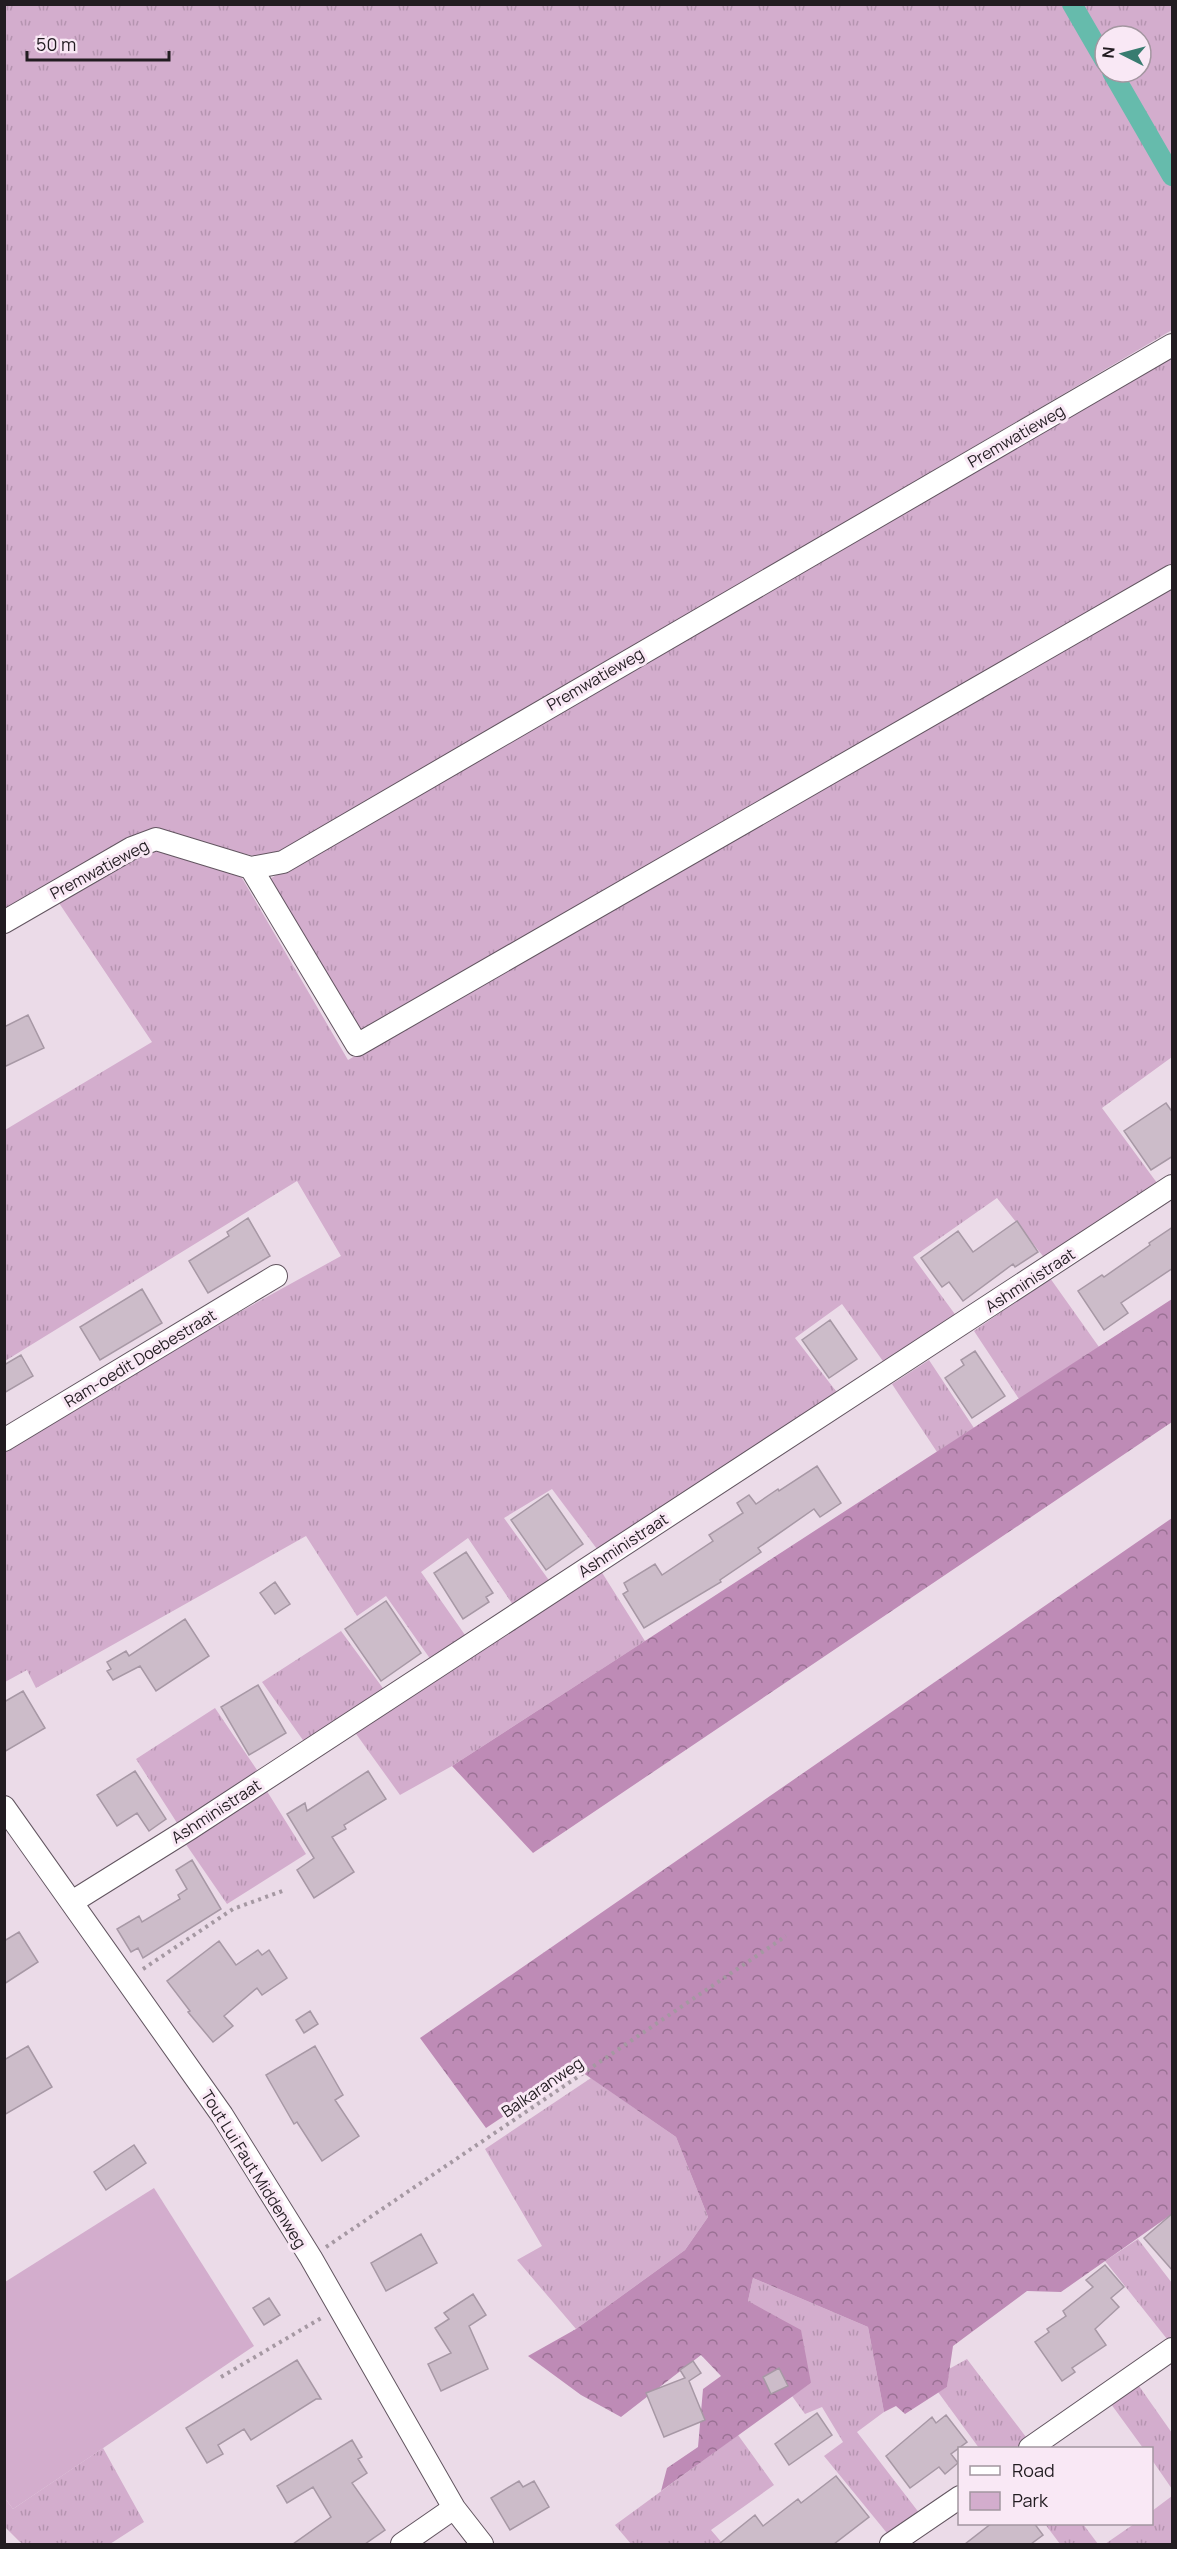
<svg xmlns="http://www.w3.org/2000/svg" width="1177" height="2549" viewBox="0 0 1177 2549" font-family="Manrope,sans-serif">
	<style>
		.grass { fill: url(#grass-tufts); fill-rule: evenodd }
		.forest { fill: url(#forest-crowns) }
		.park { fill: #d3adcd }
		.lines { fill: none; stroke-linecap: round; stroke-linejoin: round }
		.canal { stroke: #66bbac; stroke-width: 20 }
		.building { fill: #ccbcc9; stroke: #a798a5; stroke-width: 1.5 }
		.minor-casing { stroke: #625560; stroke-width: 24 }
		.path { stroke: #a598a2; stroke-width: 4; stroke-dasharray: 3 4.5; stroke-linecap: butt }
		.minor { stroke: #fff; stroke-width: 22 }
		.labels { text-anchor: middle; stroke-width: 6; stroke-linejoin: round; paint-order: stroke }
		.street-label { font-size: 16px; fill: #221c21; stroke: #f9e8f5 }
	</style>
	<defs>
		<pattern id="grass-tufts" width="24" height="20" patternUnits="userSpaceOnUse" patternTransform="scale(1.5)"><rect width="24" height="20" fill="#d3adcd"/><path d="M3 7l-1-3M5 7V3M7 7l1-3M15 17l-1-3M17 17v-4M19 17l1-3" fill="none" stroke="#b594b0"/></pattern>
		<pattern id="forest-crowns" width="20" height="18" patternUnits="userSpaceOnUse" patternTransform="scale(1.5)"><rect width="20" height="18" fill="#be8bb6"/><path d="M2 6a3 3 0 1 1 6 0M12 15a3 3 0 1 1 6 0" fill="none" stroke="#9a7194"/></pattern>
	</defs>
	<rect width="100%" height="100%" fill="#ebdbe8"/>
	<path class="grass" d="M4 5H1172V330L279 856 259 857 150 832 5 916ZM1105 36H1141V72H1105Z
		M1172 354V567L358 1032 268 880Z
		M1172 585V1057L1102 1108 1160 1187 1046 1260 997 1198 913 1257 957 1317 885 1364 842 1304 795 1338 839 1395 600 1553 552 1489 504 1518 551 1583 513 1605 468 1538 421 1572 465 1635 431 1660 386 1596 357 1616 306 1536 36 1688 27 1670 5 1682V1449L118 1379 341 1256 297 1181 5 1361V1130L152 1042 57 900 141 854 160 848 208 861 242 878 348 1060Z
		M1050 1278 1099 1347 1019 1399 974 1331Z
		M929 1360 974 1428 937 1452 892 1384Z
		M601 1571 645 1641 452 1766 400 1795 354 1731Z
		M341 1631 385 1691 305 1743 262 1682Z
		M215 1708 259 1773 179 1826 136 1759Z
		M265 1788 306 1854 227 1904 183 1840Z
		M591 2078 676 2137 708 2217 685 2250 576 2329 517 2260 542 2246 485 2149Z
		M1138 2239 1172 2283V2343L1171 2344 1105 2261Z
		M753 2278 868 2327 884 2412 857 2432 920 2514 891 2538 824 2456 843 2442 822 2407 805 2414 792 2396 811 2383 748 2301Z
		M967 2359 1029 2441 1018 2448H979L938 2392 947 2387 949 2369Z
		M1139 2386 1172 2433V2489L1152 2460V2448H1143L1111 2404Z
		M738 2435 774 2485 711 2530 723 2544H631L615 2525Z
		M103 2448 144 2522 110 2544H22L5 2527 4 2497 13 2509Z
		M1172 2496V2544H1105L1134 2524H1152V2511Z
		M1045 2524H1083L1098 2544H1060Z"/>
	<path class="forest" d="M1172 1299V1422L533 1853 452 1766Z
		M1172 1518V2214L1061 2292 1027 2291 953 2346 947 2387 905 2414 896 2406 884 2412 868 2327 753 2278 748 2301 801 2330 811 2383 661 2491 667 2468 698 2447 703 2389 721 2376 701 2355 621 2417 581 2395 528 2356 576 2329 685 2250 708 2217 676 2137 576 2068 486 2128 420 2038Z"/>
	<path class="park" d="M154 2188 254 2346 13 2509 4 2497 5 2282Z"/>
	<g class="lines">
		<path class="canal" d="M1072 4 1105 61
			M1112 72 1172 176"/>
	</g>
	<path class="building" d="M28 1015 44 1048 4 1067V1027Z
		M1166 1103 1173 1113V1156L1151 1170 1124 1131Z
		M248 1218 270 1256 208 1293 189 1261 229 1236 227 1232Z
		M1017 1221 1038 1252 1015 1267 1013 1264 963 1301 949 1282 942 1287 921 1258 958 1231 973 1252Z
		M1173 1227V1268L1121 1303 1128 1313 1104 1330 1078 1291 1102 1275 1104 1277 1150 1245 1149 1243Z
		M142 1289 162 1323 100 1360 80 1327Z
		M830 1320 857 1359 829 1378 802 1340Z
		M975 1351 1005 1396 972 1418 945 1378 964 1365 961 1360Z
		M21 1355 33 1376 4 1393V1365Z
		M817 1466 841 1503 820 1517 814 1509 758 1548 761 1552 720 1580 721 1582 644 1628 623 1594 628 1591 624 1583 655 1564 662 1575 713 1541 709 1535 743 1513 737 1503 749 1495 756 1504 778 1489 779 1491Z
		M548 1494 583 1544 546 1570 511 1520Z
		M466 1552 493 1593 486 1597 489 1602 463 1619 434 1573Z
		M275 1582 290 1604 275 1614 260 1593Z
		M386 1601 421 1653 381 1681 345 1629Z
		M185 1619 209 1656 156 1691 140 1666 113 1680 107 1671 111 1669 107 1662 126 1651 129 1656Z
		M258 1685 286 1733 249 1755 221 1707Z
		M23 1691 45 1728 4 1752V1702Z
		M135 1771 166 1819 149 1831 137 1813 117 1826 97 1795Z
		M368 1771 386 1799 344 1825 346 1829 332 1837 354 1872 314 1898 297 1870 314 1858 287 1814 305 1803 307 1811Z
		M192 1860 221 1909 143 1958 138 1948 131 1952 117 1929 139 1916 142 1922 180 1899 178 1895 187 1889 176 1870Z
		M19 1932 38 1962 4 1984V1941Z
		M219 1941 236 1965 258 1950 262 1955 269 1950 287 1978 262 1995 257 1988 224 2016 233 2026 213 2042 188 2012 190 2011 167 1981Z
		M310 2011 318 2024 304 2033 296 2020Z
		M28 2046 52 2087 4 2115V2060Z
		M315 2046 343 2095 335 2100 359 2136 322 2161 297 2122 294 2124 266 2075Z
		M134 2145 146 2163 106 2190 94 2172Z
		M1173 2213V2271L1144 2238Z
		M421 2234 437 2263 386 2291 371 2263Z
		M1105 2265 1124 2287 1111 2298 1119 2307 1095 2329 1106 2345 1072 2368 1075 2372 1062 2381 1035 2342 1049 2332 1047 2329 1066 2316 1063 2311 1093 2287 1086 2280Z
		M473 2294 486 2315 469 2326 488 2369 441 2391 428 2364 451 2353 435 2328 449 2319 444 2313Z
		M269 2298 280 2315 264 2325 253 2308Z
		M297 2360 321 2399H316L251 2440 244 2429 218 2445 223 2454 207 2463 186 2428Z
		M693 2361 701 2373 689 2381 705 2420 664 2437 646 2393 685 2378 680 2370Z
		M779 2368 788 2386 771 2394 763 2377Z
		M817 2413 832 2435 789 2465 775 2444Z
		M946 2415 967 2442 951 2454 958 2463 945 2474 939 2467 910 2488 886 2456 932 2417 936 2423Z
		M352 2440 362 2457 358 2459 367 2473 352 2483 385 2530 365 2544H293L331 2517 313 2487 287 2503 277 2486Z
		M836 2476 869 2517 834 2544H719L755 2515 763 2526 798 2499 801 2503Z
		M519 2481 523 2487 534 2481 549 2507 510 2530 491 2498Z
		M992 2523H1034L1043 2535 1031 2544H965Z"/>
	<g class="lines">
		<g class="minor-casing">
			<path id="minor" d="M251 868 357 1045 1172 576
				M4 922 132 848 156 839 251 868 283 862 1172 345
				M4 1440 276 1276
				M4 1807 222 2115 311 2258 454 2508 482 2544
				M72 1902 189 1829 1172 1186
				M1030 2448 1172 2349
				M402 2544 454 2508
				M891 2544 960 2497"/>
		</g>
		<path class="path" d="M143 1969 233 1909 285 1890
			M326 2247 786 1936
			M221 2377 323 2317"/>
		<use href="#minor" class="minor"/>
	</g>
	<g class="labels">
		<g class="street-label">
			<text transform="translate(1016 436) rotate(-30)" y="6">Premwatieweg</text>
			<text transform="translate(595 679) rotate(-30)" y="6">Premwatieweg</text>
			<text transform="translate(99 869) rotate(-28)" y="6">Premwatieweg</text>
			<text transform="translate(1030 1280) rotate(-33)" y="6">Ashministraat</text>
			<text transform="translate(140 1358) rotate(-31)" y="6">Ram-oedit Doebestraat</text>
			<text transform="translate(623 1545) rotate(-33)" y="6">Ashministraat</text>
			<text transform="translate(216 1811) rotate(-33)" y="6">Ashministraat</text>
			<text transform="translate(542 2087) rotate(-34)" y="6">Balkaranweg</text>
			<text transform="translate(254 2169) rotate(58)" y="6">Tout Lui Faut Middenweg</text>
		</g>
	</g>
	<rect width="1177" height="2549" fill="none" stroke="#221c21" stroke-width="12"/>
	<rect x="958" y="2447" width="195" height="78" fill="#f9e8f5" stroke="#a396a0" stroke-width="1.5"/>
	<rect x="970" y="2466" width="30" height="9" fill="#ffffff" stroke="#a396a0" stroke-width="1.5"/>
	<text x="1012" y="2477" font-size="18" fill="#221c21">Road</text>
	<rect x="970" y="2492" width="30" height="18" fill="#d3adcd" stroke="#a396a0" stroke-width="1.5"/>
	<text x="1012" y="2507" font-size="18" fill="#221c21">Park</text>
	<g transform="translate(1123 54) rotate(276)"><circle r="28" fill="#f9e8f5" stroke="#a396a0" stroke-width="1.5"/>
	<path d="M0-4.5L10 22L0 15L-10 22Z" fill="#387c70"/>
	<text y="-9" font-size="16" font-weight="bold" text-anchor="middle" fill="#221c21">N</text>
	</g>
	<path d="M27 51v9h142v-9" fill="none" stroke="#221c21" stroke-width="3"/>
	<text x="36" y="51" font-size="18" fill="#221c21" stroke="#f9e8f5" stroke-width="4.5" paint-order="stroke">50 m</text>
</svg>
